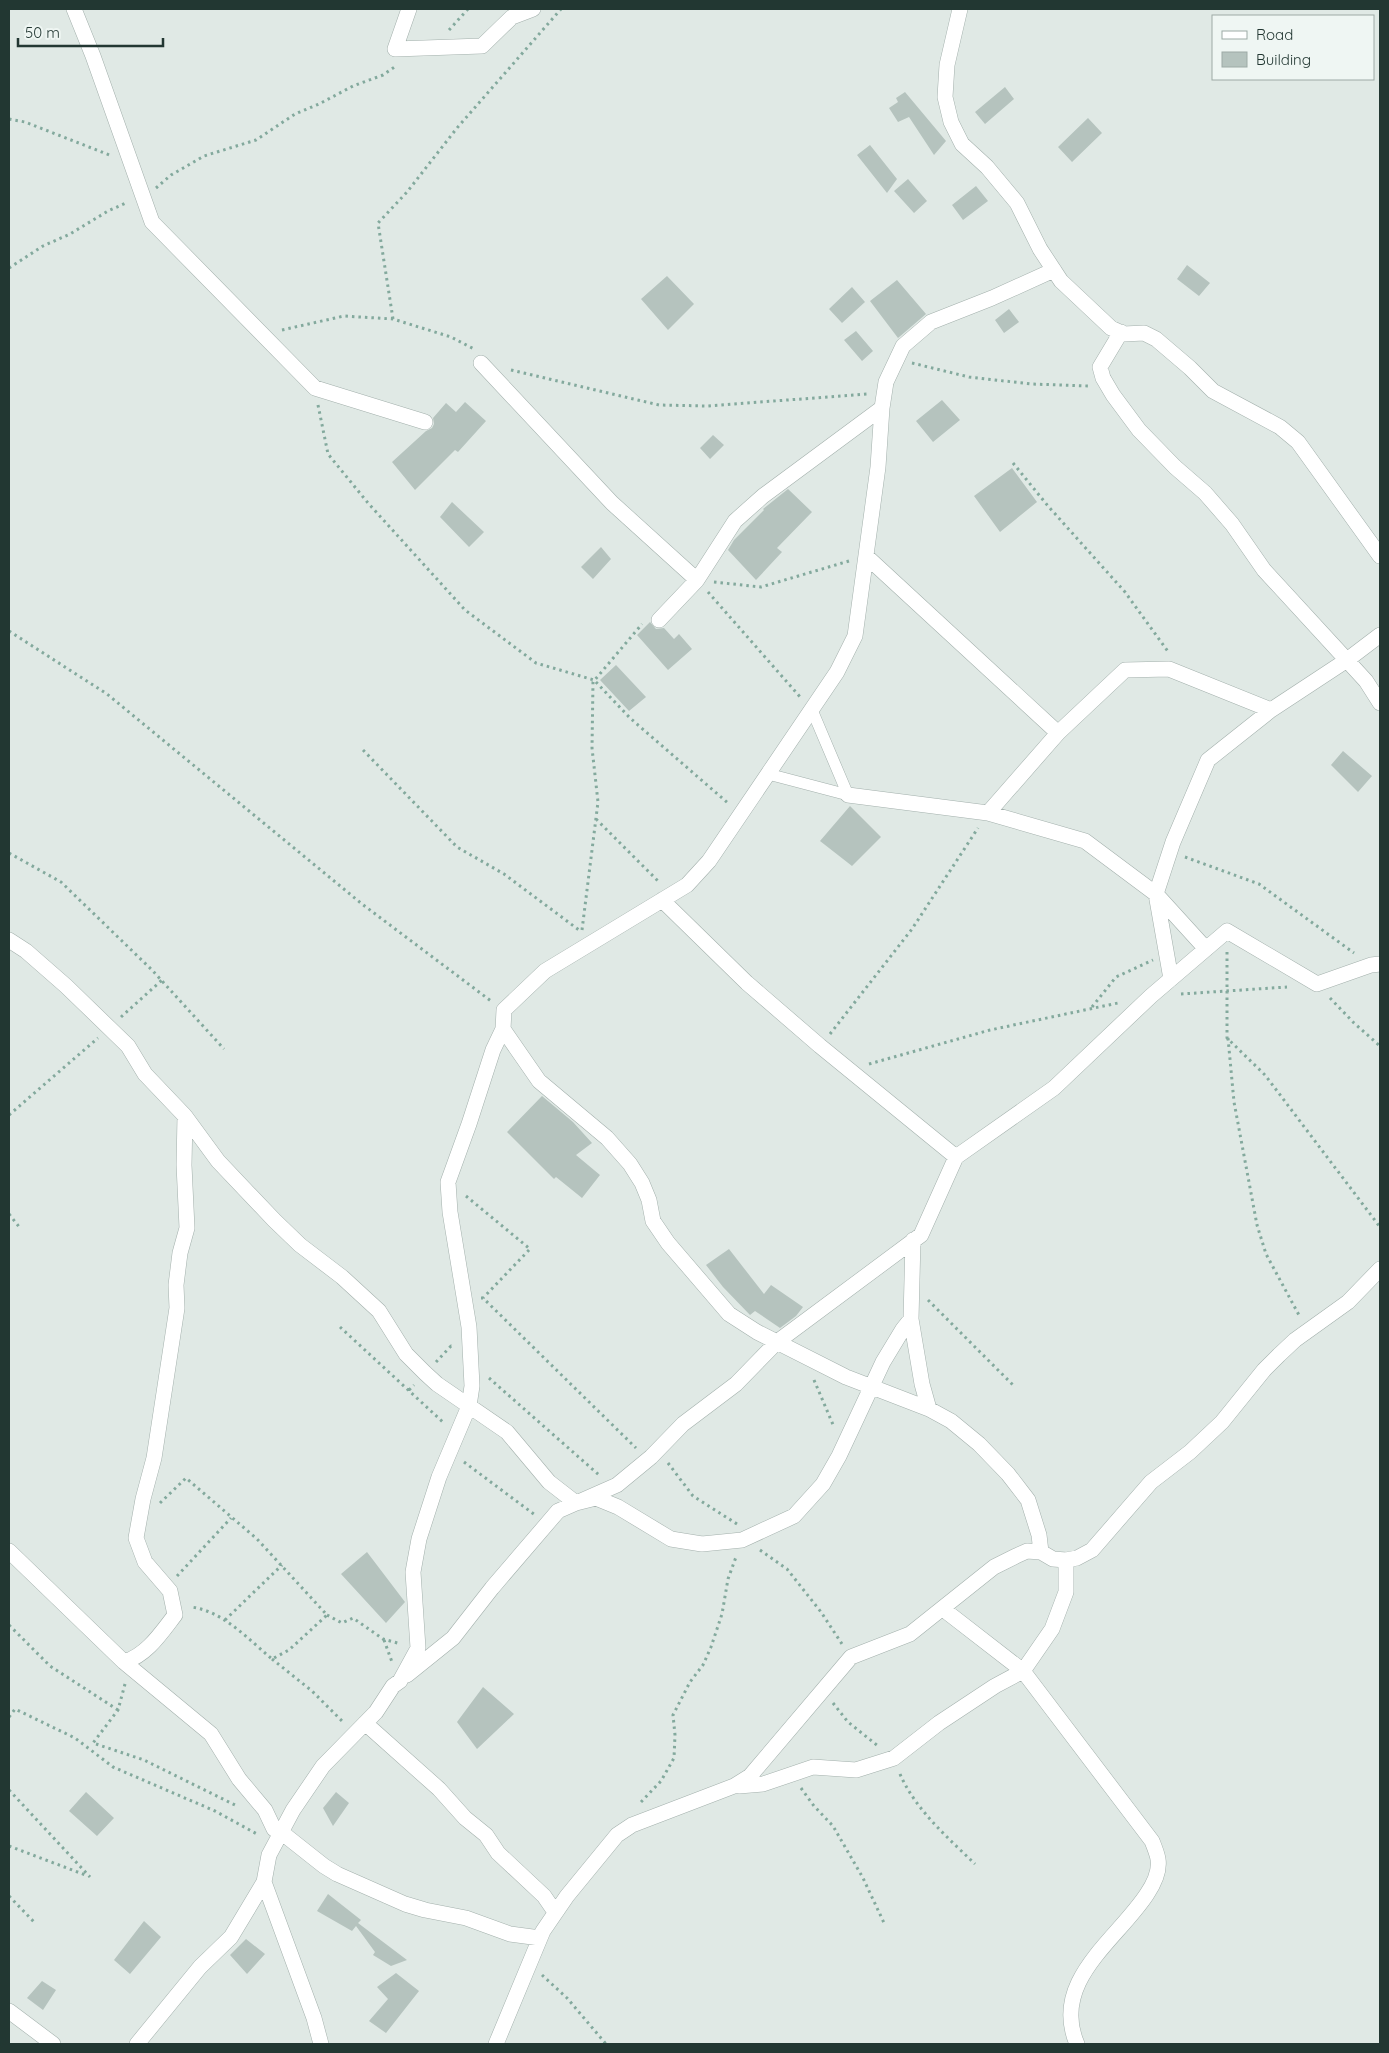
<svg xmlns="http://www.w3.org/2000/svg" width="1389" height="2053" viewBox="0 0 1389 2053" font-family="Quicksand,sans-serif">
	<style>
		.building { fill: #b5c3be }
		.lines { fill: none; stroke-linecap: round; stroke-linejoin: round }
		.service-casing { stroke: #a3b0ac; stroke-width: 12 }
		.minor-casing { stroke: #a3b0ac; stroke-width: 16 }
		.path { stroke: #83a99d; stroke-width: 3; stroke-dasharray: 2.5 4; stroke-linecap: butt }
		.service { stroke: #fff; stroke-width: 11 }
		.minor { stroke: #fff; stroke-width: 15 }
	</style>
	<rect width="100%" height="100%" fill="#e0e9e5"/>
	<path class="building" d="M1005 87 1014 99 985 124 975 112Z
		M905 92 946 141 934 155 909 117 898 122 889 108 898 102 896 98Z
		M1088 118 1102 133 1072 162 1058 147Z
		M870 145 897 179 887 193 857 155Z
		M908 179 927 201 914 213 894 191Z
		M976 186 988 201 963 220 952 205Z
		M1187 265 1210 283 1199 296 1177 279Z
		M667 276 694 304 668 330 641 299Z
		M897 280 926 314 898 338 870 301Z
		M852 287 865 302 842 323 829 309Z
		M1009 309 1019 322 1004 333 995 320Z
		M856 331 873 351 862 361 844 340Z
		M942 400 960 420 933 442 916 421Z
		M465 402 486 421 458 452 455 450 415 490 392 462 426 431 432 428 434 424 433 418 446 403 456 412Z
		M713 435 724 445 710 459 700 448Z
		M1012 468 1037 502 1000 532 974 496Z
		M788 489 812 512 777 548 782 552 756 580 728 550 734 540 764 510 763 509Z
		M452 502 484 532 469 547 440 517Z
		M601 547 611 559 593 579 581 567Z
		M650 622 656 629 664 628 674 639 679 634 692 649 668 670 637 635Z
		M616 665 646 697 629 711 600 680Z
		M1343 751 1372 776 1358 792 1331 765Z
		M850 806 881 837 852 866 820 841Z
		M542 1096 573 1122 592 1143 576 1155 600 1175 582 1198 556 1177 554 1179 507 1132Z
		M729 1249 764 1294 771 1285 803 1307 796 1316 780 1328 755 1311 750 1315 723 1287 706 1265Z
		M367 1552 405 1602 386 1623 341 1574Z
		M483 1687 514 1714 477 1749 457 1722Z
		M86 1792 114 1818 97 1836 69 1811Z
		M336 1792 349 1803 333 1826 323 1808Z
		M328 1894 361 1920 358 1923 407 1960 391 1966 373 1955 375 1952 356 1926 352 1931 317 1911Z
		M144 1921 161 1937 130 1974 114 1960Z
		M246 1939 265 1954 247 1974 230 1955Z
		M396 1973 419 1991 386 2033 369 2021 388 1999 377 1987Z
		M42 1981 56 1990 43 2010 27 1998Z"/>
	<g class="lines">
		<g class="service-casing">
			<path id="service" d="M768 774 848 795 812 710"/>
		</g>
		<g class="minor-casing">
			<path id="minor" d="M74 9 93 56 152 222 315 388 425 422
				M409 9 395 49 482 46 512 17 533 9
				M960 9 947 65 945 97 951 122 962 144 987 167 1017 203 1040 249 1061 281 1111 328 1124 334 1144 333 1156 339 1190 368 1213 391 1280 427 1298 442 1380 556
				M1121 332 1100 367 1103 378 1113 395 1139 430 1175 467 1205 493 1232 524 1264 570 1366 681 1380 703
				M481 363 612 503 697 580
				M866 556 1058 733 988 813
				M659 620 697 580 735 521 763 496 882 408
				M1058 733 1125 670 1169 669 1271 710 1347 660 1380 635
				M848 795 988 813 1085 841 1156 894 1206 949
				M662 900 747 983 820 1046 956 1157
				M9 940 26 951 66 986 128 1046 145 1074 185 1116 184 1165 187 1228 180 1253 176 1285 177 1308 154 1458 143 1499 136 1538 145 1562 170 1591 175 1615C161 1633 147 1655 124 1662
				M1171 979 1156 894 1173 842 1208 760 1271 710
				M503 1029 539 1081 607 1138 630 1164 642 1183 649 1200 653 1221 668 1243 729 1314 757 1332 846 1377 929 1409 951 1421 979 1444 1008 1474 1028 1500 1039 1535 1041 1552
				M185 1116 218 1161 274 1220 300 1245 342 1277 379 1311 406 1354 425 1373 437 1384 507 1432 549 1482 576 1503 596 1498 618 1507 671 1539 702 1544 742 1540 794 1516 823 1484 839 1456 883 1362 903 1329 911 1319 913 1240
				M911 1319 922 1384 929 1409
				M9 1551 124 1662 211 1734 239 1779 265 1810 274 1829 281 1832 324 1866 337 1874 405 1904 425 1910 466 1918 510 1934 540 1938
				M943 1609 1023 1671 1152 1841C1154 1846 1157 1853 1158 1859 1160 1871 1153 1885 1147 1894 1117 1940 1050 1981 1077 2044
				M407 1675 453 1638 492 1588 558 1511 617 1485 651 1457 683 1424 736 1384 777 1342 921 1235 956 1157 1054 1088 1151 996 1227 931 1317 984 1371 965 1380 964
				M365 1723 439 1789 465 1818 486 1835 498 1853 544 1896 555 1912
				M739 1786 763 1784 813 1767 856 1770 894 1758 939 1723 995 1686 1023 1671 1052 1629 1066 1592V1560
				M9 2011 53 2044
				M137 2044 200 1967 231 1937 264 1882
				M321 2044 314 2018 264 1882 269 1855 293 1810 323 1766 376 1712 393 1686 400 1681 418 1648 413 1572 419 1539 439 1477 469 1406 472 1386 469 1327 450 1212 448 1182 469 1124 493 1050 503 1029 504 1010 545 971 687 885 709 861 837 672 855 636 878 467 882 408 886 382 903 346 931 322 992 298 1054 270
				M496 2044 543 1931 567 1896 617 1835 632 1825 734 1786 750 1776 851 1657 910 1634 994 1567 1016 1556 1027 1551 1041 1552 1053 1559 1066 1560 1077 1558 1092 1550 1151 1482 1190 1452 1222 1422 1264 1370 1279 1355 1295 1340 1348 1302 1380 1269"/>
		</g>
		<path class="path" d="M449 30 468 9
			M9 119 25 122 112 156
			M156 188 171 175 204 156 256 140 295 114 319 104 353 86 383 75 396 66
			M9 268 43 246 70 234 108 211 128 202
			M393 319 378 223 407 192 457 128 561 9
			M282 330 344 316 393 319 451 337 474 349
			M912 363 969 377 1031 384 1089 386
			M511 370 659 405 707 406 868 394
			M318 405 328 454 368 503 465 610 536 663 594 680 630 718 729 804
			M1013 463 1048 506 1125 592 1169 653
			M714 582 761 587 849 561
			M708 592 801 698
			M9 631 107 694 362 904 491 1001
			M363 750 457 847 504 874 579 930
			M596 819 659 882
			M9 853 61 882 152 970 224 1049
			M1185 857 1259 884 1354 953
			M582 930 598 802 592 748 593 682 642 624
			M1227 952V1038L1265 1075 1380 1227
			M1181 994 1287 987
			M1330 998 1354 1023 1380 1046
			M1092 1007 1116 977 1153 960
			M121 1017 162 980
			M830 1034 912 929 978 828
			M1228 1038 1234 1102 1257 1225 1266 1254 1300 1317
			M869 1064 990 1030 1118 1003
			M9 1115 98 1038
			M466 1196 530 1249 483 1298
			M9 1214 20 1228
			M481 1298H483L636 1448
			M928 1300 1013 1385
			M340 1327 445 1424
			M436 1362 451 1346 454 1348
			M489 1378 599 1475
			M814 1380 834 1427
			M409 1390 414 1385
			M464 1462 535 1515
			M668 1463 693 1496 737 1524
			M160 1503 186 1478 257 1539 327 1615 289 1650 272 1659C248 1639 223 1611 191 1607
			M760 1550 787 1569 821 1612 842 1644
			M177 1576 231 1518
			M327 1615 342 1623 353 1618 383 1639 401 1644
			M225 1620 282 1565
			M9 1625 50 1666 118 1710
			M384 1640 392 1662
			M272 1659 312 1691 344 1723
			M125 1684 118 1710 93 1743 144 1760 237 1806
			M833 1703 848 1722 878 1746
			M9 1717 15 1709 75 1738 113 1767 215 1811 257 1834
			M900 1774C915 1809 948 1838 975 1864
			M801 1788 814 1806 833 1826 863 1878 885 1925
			M9 1790 90 1877
			M641 1802 661 1781 674 1758 675 1735 673 1715 690 1682 703 1665 711 1647 722 1614 728 1579 736 1557
			M9 1846 88 1876
			M9 1896 35 1923
			M542 1975 567 1998 606 2044"/>
		<use href="#service" class="service"/>
		<use href="#minor" class="minor"/>
	</g>
	<rect width="1389" height="2053" fill="none" stroke="#223732" stroke-width="20"/>
	<rect x="1212" y="15" width="162" height="65" fill="#eff6f3" stroke="#9daaa6"/>
	<rect x="1222" y="31" width="25" height="8" fill="#ffffff" stroke="#9daaa6"/>
	<text x="1256" y="40" font-size="15" fill="#223732">Road</text>
	<rect x="1222" y="52" width="25" height="15" fill="#b5c3be" stroke="#9daaa6"/>
	<text x="1256" y="65" font-size="15" fill="#223732">Building</text>
	<path d="M18 38v8h145v-8" fill="none" stroke="#223732" stroke-width="2.5"/>
	<text x="25" y="38" font-size="15" fill="#223732" stroke="#eff6f3" stroke-width="4" paint-order="stroke">50 m</text>
</svg>
